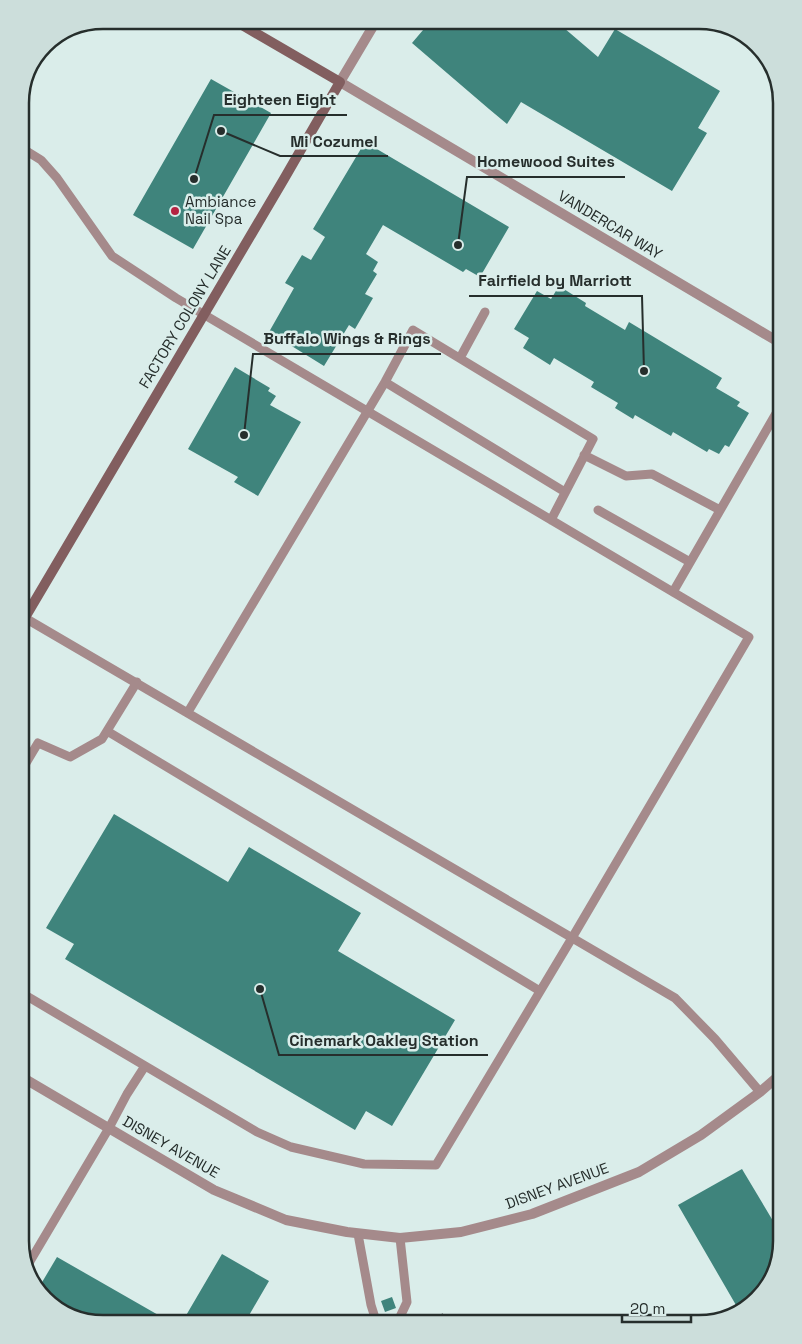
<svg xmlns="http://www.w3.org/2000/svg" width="802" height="1344" viewBox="0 0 802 1344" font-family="'Space Grotesk',sans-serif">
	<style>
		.building { fill: #3f847c }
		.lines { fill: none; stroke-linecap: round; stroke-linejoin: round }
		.lane { stroke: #a58a8b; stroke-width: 9 }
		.street { stroke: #a58a8b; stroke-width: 10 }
		.secondary { stroke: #825e5f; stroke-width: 10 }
		.rail { stroke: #57615f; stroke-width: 4; stroke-dasharray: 6 6; stroke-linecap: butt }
		.poi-dot { fill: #b52342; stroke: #daedea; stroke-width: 2 }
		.labels { text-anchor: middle; stroke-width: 5; stroke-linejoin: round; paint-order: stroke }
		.poi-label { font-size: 15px; fill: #262e2c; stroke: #daedea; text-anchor: start }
		.street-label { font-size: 15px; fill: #262e2c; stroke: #daedea }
		.rim { fill: none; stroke: #262e2c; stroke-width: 2.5 }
		.leader { fill: none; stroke: #262e2c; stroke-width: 2 }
		.callout-dot { fill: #262e2c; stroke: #daedea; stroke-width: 2 }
		.callout-label { font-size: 16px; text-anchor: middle; font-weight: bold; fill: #262e2c; stroke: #daedea; stroke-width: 5; stroke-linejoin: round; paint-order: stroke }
	</style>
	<rect width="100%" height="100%" fill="#daedea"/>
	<path class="building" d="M557 22 598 57 615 29 720 91 698 128 707 133 672 191 521 102 507 124 489 109 412 43 429 23Z
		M211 79 271 113 193 249 133 215Z
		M365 142 509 227 480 277 466 269 463 272 383 225 366 254 378 262 373 271 377 274 365 294 373 298 355 329 349 325 324 366 269 332 294 288 285 283 302 255 311 260 325 237 313 229Z
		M559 286 586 303 585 306 625 330 629 322 722 378 716 388 740 402 737 406 749 413 729 447 725 445 719 454 709 449 707 452 673 432 671 436 635 415 633 419 615 408 618 403 591 387 594 382 554 358 550 365 523 348 529 338 514 329 537 291 551 299Z
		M235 367 270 388 268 391 276 396 270 405 301 422 258 496 234 482 238 477 188 449Z
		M114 814 228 882 249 847 361 913 338 951 455 1020 392 1126 366 1111 355 1130 65 959 74 944 46 928Z
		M742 1169 782 1236V1241L768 1287 740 1312 678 1205Z
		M222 1254 269 1281 244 1324H181Z
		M57 1257 174 1324H98L57 1310 38 1289Z
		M392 1297 396 1308 385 1312 381 1301Z"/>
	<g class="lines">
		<path class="lane" d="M460 358 485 312
			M385 382 565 492
			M584 455 626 476 652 474 720 510
			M598 510 690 562
			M673 592 782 403
			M20 612 25 618 675 998 715 1039 760 1092
			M188 712 385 382 413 330 593 439 551 520
			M107 731 540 991
			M20 773 38 743 70 757 102 739 137 682
			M20 992 257 1132 291 1147 364 1164 436 1165 572 938 749 637 176 298 112 256 57 178 41 160 20 147
			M358 1234 371 1305 377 1324
			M26 1268 109 1128 127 1094 145 1066
			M395 1324 399 1319 407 1302 400 1238"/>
		<path class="street" d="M375 23 340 82 782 344
			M20 1076 214 1190 286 1220 347 1232 400 1238 461 1232 532 1214 639 1172 701 1135 760 1092 782 1073"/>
		<path class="secondary" d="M20 626 284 179 340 82 242 25"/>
		<path class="rail" d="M441 1315 456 1324"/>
	</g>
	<circle class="poi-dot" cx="175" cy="211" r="5"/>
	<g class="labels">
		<g class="poi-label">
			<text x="185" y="207">Ambiance<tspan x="185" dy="17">Nail Spa</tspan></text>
		</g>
		<g class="street-label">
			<text transform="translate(610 225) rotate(31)" y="5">VANDERCAR WAY</text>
			<text transform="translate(185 317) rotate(-59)" y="5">FACTORY COLONY LANE</text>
			<text transform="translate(171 1147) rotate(30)" y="5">DISNEY AVENUE</text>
			<text transform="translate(557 1186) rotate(-20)" y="5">DISNEY AVENUE</text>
		</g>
	</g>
	<path d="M0 0H802V1344H0ZM103 29H699A74 74 0 0 1 773 103V1241A74 74 0 0 1 699 1315H103A74 74 0 0 1 29 1241V103A74 74 0 0 1 103 29Z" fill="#ccdedb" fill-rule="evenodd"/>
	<path class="rim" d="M103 29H699A74 74 0 0 1 773 103V1241A74 74 0 0 1 699 1315H103A74 74 0 0 1 29 1241V103A74 74 0 0 1 103 29Z"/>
	<path class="leader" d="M194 179L214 115H347M221 131L280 156H388M458 245L467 177H625M644 371L642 296H469M244 435L253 354H441M260 989L279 1055H488"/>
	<g class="callout-dot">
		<circle cx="194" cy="179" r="5"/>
		<circle cx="221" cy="131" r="5"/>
		<circle cx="458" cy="245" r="5"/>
		<circle cx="644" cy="371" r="5"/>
		<circle cx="244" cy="435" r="5"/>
		<circle cx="260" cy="989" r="5"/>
	</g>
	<g class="callout-label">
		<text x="280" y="105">Eighteen Eight</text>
		<text x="334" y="147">Mi Cozumel</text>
		<text x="546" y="167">Homewood Suites</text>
		<text x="555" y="286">Fairfield by Marriott</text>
		<text x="347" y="344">Buffalo Wings &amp; Rings</text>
		<text x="384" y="1046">Cinemark Oakley Station</text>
	</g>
	<path d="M622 1314v8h69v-8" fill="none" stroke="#262e2c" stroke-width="2.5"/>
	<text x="630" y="1314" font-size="15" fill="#262e2c" stroke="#daedea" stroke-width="4" paint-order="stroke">20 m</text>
</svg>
